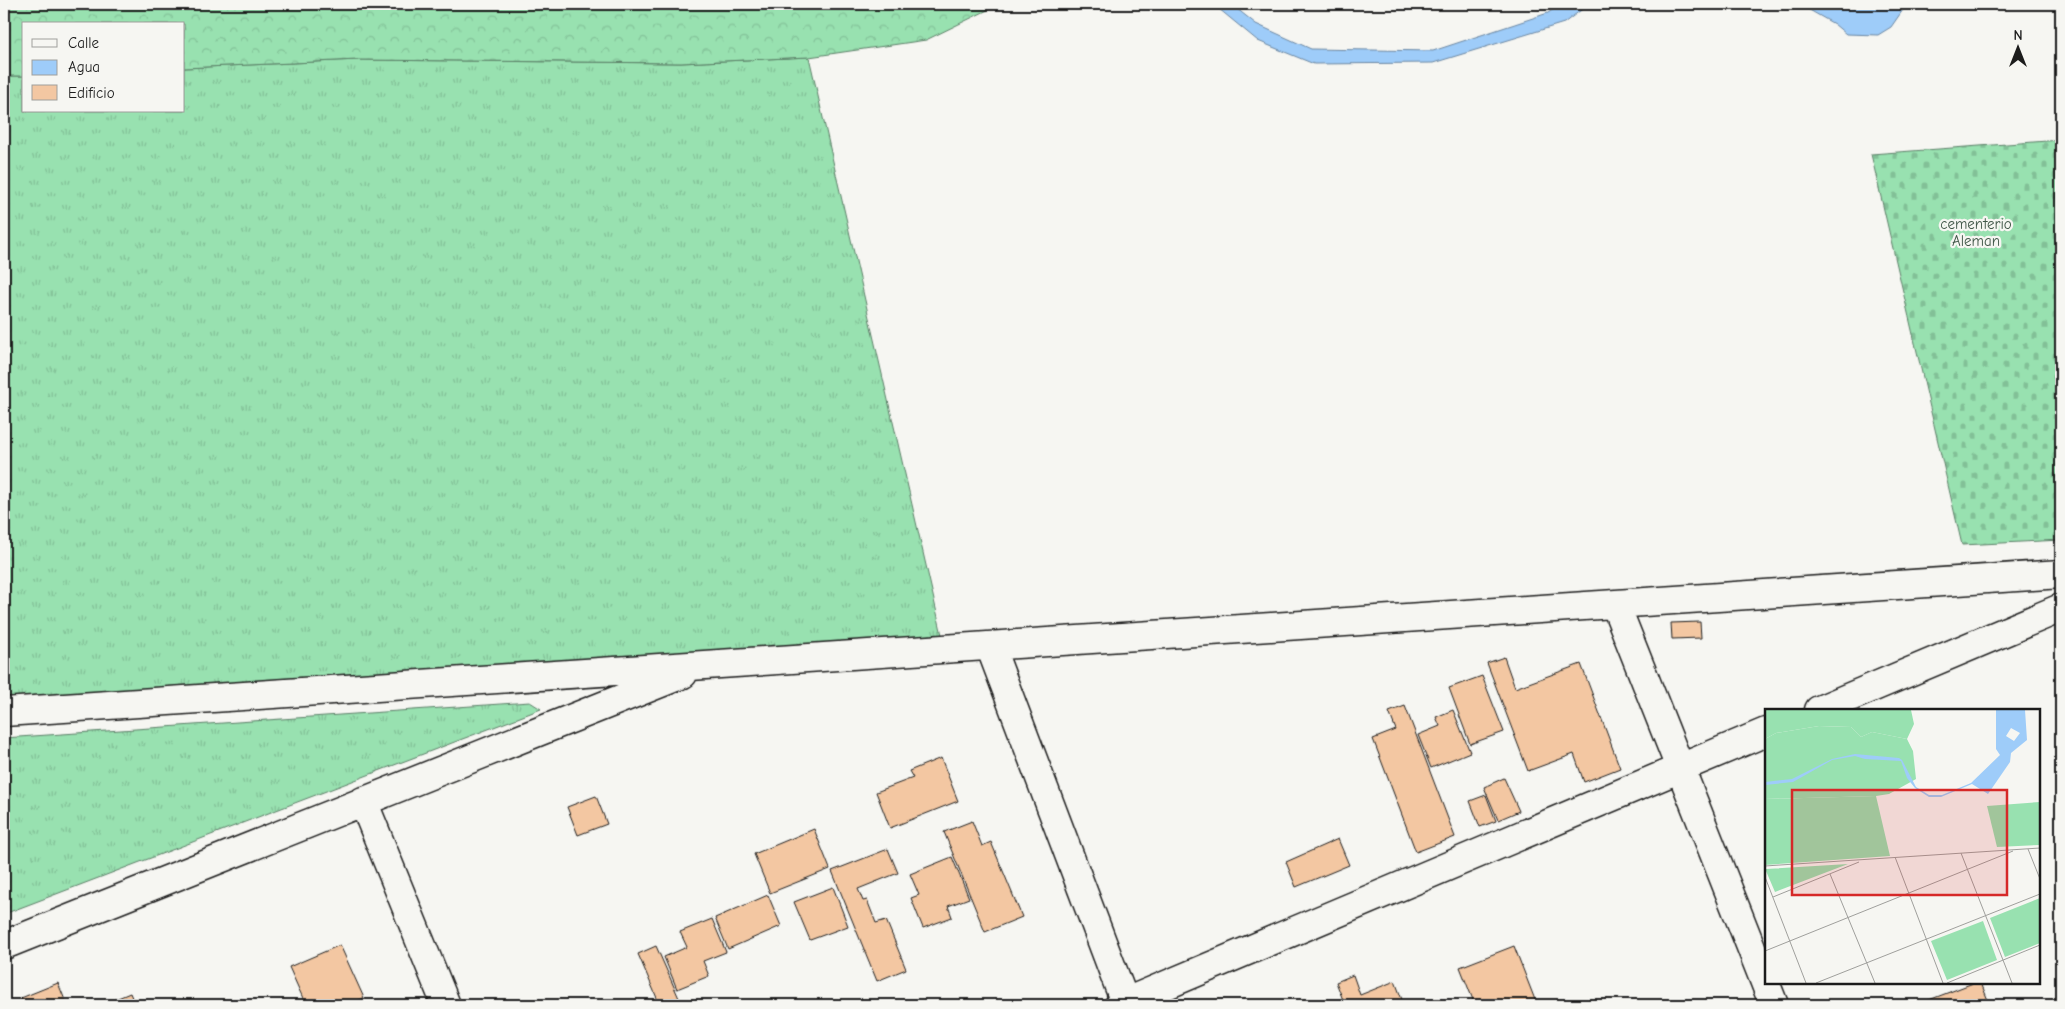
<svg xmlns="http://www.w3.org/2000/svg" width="2065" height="1009" viewBox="0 0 2065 1009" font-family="'Comic Neue',sans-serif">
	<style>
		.grass { fill: url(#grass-tufts); stroke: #5a7e66 }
		.forest { fill: url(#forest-crowns); stroke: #5a7e66 }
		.cemetery { fill: url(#cemetery-stones); stroke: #5a7e66 }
		.water { fill: #9eccf9; stroke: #6a86a1 }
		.building { fill: #f3c7a2; stroke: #1c1c1c }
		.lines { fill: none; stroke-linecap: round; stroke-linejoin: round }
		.minor-casing { stroke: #1c1c1c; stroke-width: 31 }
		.minor { stroke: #f6f6f2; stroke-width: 28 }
		.labels { text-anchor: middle; stroke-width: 4.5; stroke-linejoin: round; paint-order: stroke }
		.park-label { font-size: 15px; fill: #415748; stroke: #f6f6f2 }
		.inset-road { fill: none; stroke: #9f9f9c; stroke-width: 1 }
		.view { fill: #d62828; fill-opacity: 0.15; stroke: #d62828; stroke-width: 2.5 }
		.inset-edge { fill: none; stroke: #1c1c1c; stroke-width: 2.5 }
	</style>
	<defs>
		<pattern id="grass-tufts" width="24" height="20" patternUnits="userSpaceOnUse" patternTransform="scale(1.25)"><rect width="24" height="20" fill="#98e1b0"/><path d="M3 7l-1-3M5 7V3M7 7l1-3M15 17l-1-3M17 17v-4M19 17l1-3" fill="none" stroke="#82c097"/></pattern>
		<pattern id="forest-crowns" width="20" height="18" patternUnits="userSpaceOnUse" patternTransform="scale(1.25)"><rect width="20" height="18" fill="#98e1b0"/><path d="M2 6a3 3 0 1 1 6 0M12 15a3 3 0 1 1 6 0" fill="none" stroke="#82c097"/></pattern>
		<pattern id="cemetery-stones" width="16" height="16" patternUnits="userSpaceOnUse" patternTransform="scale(1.25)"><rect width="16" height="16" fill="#98e1b0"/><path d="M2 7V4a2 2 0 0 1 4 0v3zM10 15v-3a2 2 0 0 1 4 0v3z" fill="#82c097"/></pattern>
	</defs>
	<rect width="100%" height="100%" fill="#f6f6f2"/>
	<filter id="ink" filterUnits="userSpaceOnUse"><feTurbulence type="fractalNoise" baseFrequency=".02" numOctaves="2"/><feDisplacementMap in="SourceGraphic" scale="10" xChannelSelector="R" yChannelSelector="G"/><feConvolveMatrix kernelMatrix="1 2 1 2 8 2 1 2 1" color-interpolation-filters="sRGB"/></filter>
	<g filter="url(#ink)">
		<path class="grass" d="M809 57 942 635 4 698V76H24V111H184V68L358 60 681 63Z
			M530 702 541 709 4 914V738Z"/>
		<path class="forest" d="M4 4H1000L926 40 809 57 681 63 358 60 184 68V24H24V76H4Z"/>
		<path class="cemetery" d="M2061 140V540L1962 545 1871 154Z"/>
		<path class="water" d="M1213 4H1231L1256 24 1311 49 1433 51 1548 13 1561 4H1589L1564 23 1433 63 1314 64 1258 41Z
			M1799 4H1907L1891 27 1878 35 1846 34 1834 24Z"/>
		<path class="building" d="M1700 622 1701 638 1672 639 1671 623Z
			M1504 657 1515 688 1581 664 1620 768 1584 782 1574 754 1528 771 1487 663Z
			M1482 676 1504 732 1470 744 1449 688Z
			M1405 706 1455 837 1416 852 1373 739 1396 730 1389 712Z
			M1453 710 1470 752 1431 768 1418 735 1440 726 1436 717Z
			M941 758 958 801 890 828 876 792 913 778 909 771Z
			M1504 778 1519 811 1498 820 1484 787Z
			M1486 795 1496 821 1480 827 1470 801Z
			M596 796 607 824 578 835 567 807Z
			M972 821 982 846 991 842 1022 917 985 932 944 832Z
			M814 829 830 869 770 893 754 854Z
			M1338 839 1349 865 1296 887 1286 862Z
			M888 849 898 873 858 889 863 901 867 900 876 923 886 920 906 969 877 981 832 871Z
			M952 857 969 898 948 906 952 917 923 928 911 898 919 895 910 874Z
			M833 887 848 926 810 940 794 902Z
			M768 895 781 926 728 949 715 918Z
			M712 919 726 952 703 961 709 976 677 989 664 957 687 947 680 932Z
			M340 945 364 998 348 1005H306L289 967Z
			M656 946 682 1005H660L638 954Z
			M1514 946 1537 1005H1475L1460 967Z
			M1353 975 1360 995 1395 981 1404 1005H1345L1336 982Z
			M58 983 67 1005H24L21 998Z
			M1973 983H1981L1990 1005H1916Z
			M130 993 135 1005H101Z"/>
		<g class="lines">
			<g class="minor-casing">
				<path id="minor" d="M1616 606 1774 1005
					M990 646 1126 1005
					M1819 710 2061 608
					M4 712C689 663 1376 623 2061 574
					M363 801 446 1005
					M4 945 683 674
					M1119 1005 1766 732"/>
			</g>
			<use href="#minor" class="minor"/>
		</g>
	</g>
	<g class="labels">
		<g class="park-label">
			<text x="1976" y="229">cementerio<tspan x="1976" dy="17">Aleman</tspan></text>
		</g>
	</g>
	<g transform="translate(1765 709)">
		<rect width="275" height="275" fill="#f6f6f2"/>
		<path d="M0 1H146L149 15 142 30 107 23 96 28 86 18 54 17 11 24 0 30ZM111 87 125 147 0 156V90ZM83 155 10 183 1 162V160ZM275 189V234L240 248 225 209ZM218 212 232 251 182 271 166 232Z" fill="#98e1b0"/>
		<path d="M54 17 86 18 96 28 107 23 142 30 148 42 151 70 124 85 111 87 0 90V30L11 24Z" fill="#98e1b0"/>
		<path d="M275 93V136L232 138 222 97Z" fill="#98e1b0"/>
		<path d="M231 1H260L262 31 246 44 245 53 223 85 207 75 176 88H164L150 79 142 69 136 52 100 50 90 47 67 51 28 73 0 76V73L27 70 67 50 90 45 134 49 137 51 151 78 164 86H177L206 74 235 46 231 40ZM246 19 255 24 249 32 241 27Z" fill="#9eccf9" fill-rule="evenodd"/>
		<path class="inset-road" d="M263 140 275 170M196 144 247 274M130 148 178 274M0 157 275 139M65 165 110 274M0 168 41 274M8 188 94 153M0 242 248 142M51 274 275 185M182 274 275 236"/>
		<path class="view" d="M27 81H242V186H27Z"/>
		<rect width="275" height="275" class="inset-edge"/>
	</g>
	<rect width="2065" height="1009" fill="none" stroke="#f6f6f2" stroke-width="20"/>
	<rect x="10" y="10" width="2045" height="989" fill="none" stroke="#1c1c1c" stroke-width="2" filter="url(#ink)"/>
	<rect x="22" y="22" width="162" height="90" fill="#f6f6f2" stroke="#9f9f9c"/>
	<rect x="32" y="39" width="25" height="8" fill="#f6f6f2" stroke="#9f9f9c"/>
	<text x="68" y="48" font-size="15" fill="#1c1c1c">Calle</text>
	<rect x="32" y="60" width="25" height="15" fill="#9eccf9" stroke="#9f9f9c"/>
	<text x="68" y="72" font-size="15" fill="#1c1c1c">Agua</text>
	<rect x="32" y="85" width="25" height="15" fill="#f3c7a2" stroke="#9f9f9c"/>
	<text x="68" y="98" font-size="15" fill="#1c1c1c">Edificio</text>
	<g transform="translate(2018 48)" stroke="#f6f6f2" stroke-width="4" paint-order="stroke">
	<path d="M0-4L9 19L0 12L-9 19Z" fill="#1c1c1c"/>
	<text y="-8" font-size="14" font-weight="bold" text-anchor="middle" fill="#1c1c1c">N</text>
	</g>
</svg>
